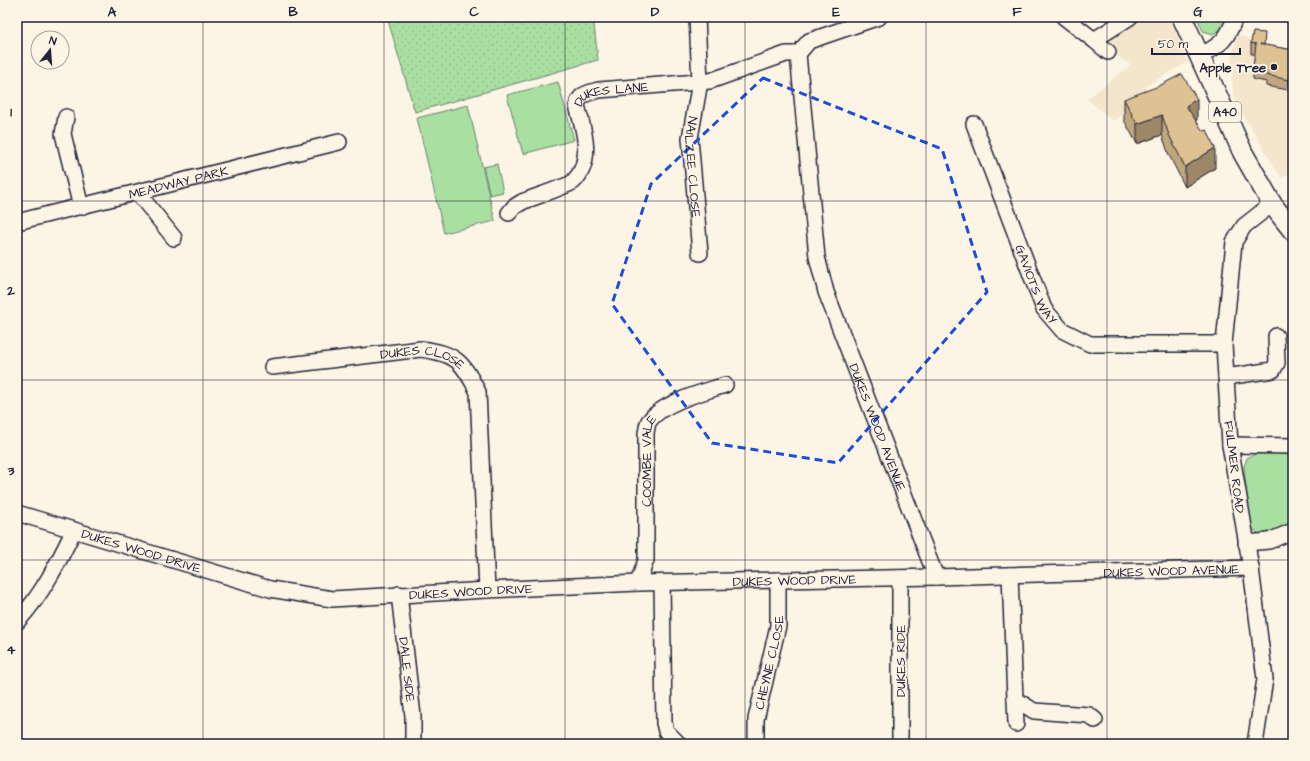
<svg xmlns="http://www.w3.org/2000/svg" width="1310" height="761" viewBox="0 0 1310 761" font-family="'Architects Daughter',sans-serif">
	<style>
		.built { fill: #f3e6cc }
		.green { fill: #aadfa2; stroke: #66806e }
		.park { fill: url(#park-dots); stroke: #66806e }
		.lines { fill: none; stroke-linecap: round; stroke-linejoin: round }
		.minor-casing { stroke: #22223b; stroke-width: 18 }
		.major-casing { stroke: #22223b; stroke-width: 22 }
		.minor { stroke: #fcf5e5; stroke-width: 15 }
		.major { stroke: #fcf5e5; stroke-width: 19 }
		.wall { fill: #c0a77e; stroke: #22223b }
		.shaded-wall { fill: #9c8867; stroke: #22223b }
		.building { fill: #dfc293; stroke: #22223b }
		.marked { fill: none; stroke: #1d4ed8; stroke-width: 3; stroke-dasharray: 8 5; stroke-linejoin: round }
		.grid { fill: none; stroke: #22223b; stroke-width: 1; stroke-opacity: 0.55 }
		.poi-dot { fill: #22223b; stroke: #fcf5e5; stroke-width: 1.5 }
		.labels { text-anchor: middle; stroke-width: 4; stroke-linejoin: round; paint-order: stroke }
		.shield { fill: #fcf5e5; stroke: #63616e; stroke-width: 1 }
		.shield-label { font-size: 12px; font-weight: bold; fill: #22223b }
		.poi-label { font-size: 13px; font-weight: bold; fill: #22223b; stroke: #fcf5e5; text-anchor: end }
		.street-label { font-size: 13px; fill: #22223b; stroke: #fcf5e5 }
		.neatline { fill: none; stroke: #22223b; stroke-width: 1.5 }
		.grid-label { font-size: 13px; text-anchor: middle; font-weight: bold; fill: #22223b }
	</style>
	<defs>
		<pattern id="park-dots" width="8" height="8" patternUnits="userSpaceOnUse"><rect width="8" height="8" fill="#aadfa2"/><path d="M2 2h.1M6 6h.1" fill="none" stroke="#92bf8c" stroke-width="1.8" stroke-linecap="round"/></pattern>
	</defs>
	<rect width="100%" height="100%" fill="#fcf5e5"/>
	<filter id="ink" filterUnits="userSpaceOnUse"><feTurbulence type="fractalNoise" baseFrequency=".025" numOctaves="2"/><feDisplacementMap in="SourceGraphic" scale="8" xChannelSelector="R" yChannelSelector="G"/><feConvolveMatrix kernelMatrix="1 2 1 2 8 2 1 2 1" color-interpolation-filters="sRGB"/></filter>
	<g filter="url(#ink)">
		<path class="built" d="M1115 17H1169L1188 62 1146 86 1151 98 1113 121 1087 99 1131 65 1122 59 1096 34 1118 21Z
			M1238 35 1293 54V174L1284 176 1282 179 1238 106 1233 92 1231 58Z"/>
		<path class="green" d="M1197 17H1229L1226 26 1213 34 1203 31Z
			M558 82 574 140 523 154 507 95Z
			M468 105 495 221 444 233 417 118Z
			M497 164 503 192 490 195 483 167Z
			M1293 452V525L1262 536 1250 527 1244 467 1247 458 1255 454Z"/>
		<path class="park" d="M387 17H593L598 60 415 112Z"/>
		<g class="lines">
			<g class="minor-casing">
				<g id="minor">
					<path id="s1" d="M697 17 700 82 690 138 700 253"/>
					<path id="s2" d="M879 17 809 41 798 54 817 257 826 292 936 577 1251 568"/>
					<path d="M1064 17 1094 40 1130 17"/>
					<path d="M1094 40 1108 52"/>
					<path d="M1199 56C1220 46 1228 39 1235 17"/>
					<path d="M66 117 63 134 81 207"/>
					<path id="s3" d="M974 124 1044 309 1062 330 1090 344H1224"/>
					<path d="M138 193 174 238"/>
					<path id="s4" d="M509 213 514 207 522 202C529 199 570 185 573 182 594 162 584 130 577 106 579 94 588 93 599 90L710 81 786 54H798"/>
					<path id="s5" d="M17 222 339 142"/>
					<path id="s6" d="M272 367 421 349C457 354 462 361 478 392L487 590"/>
					<path d="M1226 377 1273 370 1277 363 1276 336"/>
					<path d="M1230 445 1293 446"/>
					<path id="s7" d="M17 513 270 589 332 599 487 590 638 583 936 577"/>
					<path d="M1246 543 1269 541 1293 531"/>
					<path d="M1010 575 1016 724"/>
					<path d="M900 578V744"/>
					<path id="s8" d="M638 583 646 560V433C647 429 647 424 649 421 663 402 704 392 725 385"/>
					<path d="M662 583 664 723 666 731 679 744"/>
					<path id="s9" d="M399 594 413 716V744"/>
					<path d="M17 622C42 595 58 563 74 530"/>
					<path d="M1015 699 1034 711 1089 715 1095 720"/>
					<path id="s10" d="M756 744V719L778 626V580"/>
					<path d="M1255 744 1265 679 1251 568 1230 445 1224 344 1234 242 1244 226 1272 204"/>
				</g>
			</g>
			<g class="major-casing">
				<path id="major" d="M1182 17 1243 153 1272 204 1293 231"/>
			</g>
			<use href="#minor" class="minor"/>
			<use href="#major" class="major"/>
		</g>
		<path class="wall" d="M1251 43 1293 50V74L1289 90 1266 86V82L1253 79V68L1255 54H1251Z
			M1124 99 1197 120H1196L1215 168 1185 187 1169 155 1162 135 1137 144 1124 120Z"/>
		<path class="shaded-wall" d="M1293 63V74L1289 90V80Z
			M1197 99V120L1186 126V106Z
			M1162 115V135L1137 144V124Z
			M1215 148V168L1185 187V167Z"/>
		<path class="building" d="M1253 32 1265 33 1264 45 1260 44 1293 50V63L1289 80 1266 75 1267 71 1253 68 1256 44 1251 43Z
			M1182 74 1197 99 1186 106 1203 131 1207 130 1215 148 1185 167 1169 135 1162 115 1137 124 1124 99 1159 86Z"/>
	</g>
	<path class="marked" d="M763 78 942 149 987 292 838 463 712 443 612 304 651 184Z"/>
	<path class="grid" d="M203 17V744M384 17V744M565 17V744M745 17V744M926 17V744M1107 17V744M17 201H1293M17 380H1293M17 560H1293"/>
	<circle class="poi-dot" cx="1274" cy="67" r="4"/>
	<g class="labels">
		<rect class="shield" x="1209" y="102" width="32" height="20" rx="3"/>
		<g class="shield-label">
			<text x="1225" y="116">A40</text>
		</g>
		<g class="poi-label">
			<text x="1266" y="72">Apple Tree</text>
		</g>
		<g class="street-label">
			<text dy="5" stroke="none"><textPath href="#s4" startOffset="192">DUKES LANE</textPath></text>
			<text dy="5" stroke="none"><textPath href="#s1" startOffset="151">NAILZEE CLOSE</textPath></text>
			<text dy="5" stroke="none"><textPath href="#s5" startOffset="166">MEADWAY PARK</textPath></text>
			<text dy="5" stroke="none"><textPath href="#s3" startOffset="172">GAVIOTS WAY</textPath></text>
			<text dy="5" stroke="none"><textPath href="#s6" startOffset="153">DUKES CLOSE</textPath></text>
			<text dy="5" stroke="none"><textPath href="#s2" startOffset="476">DUKES WOOD AVENUE</textPath></text>
			<text dy="5" stroke="none"><textPath href="#s8" startOffset="124">COOMBE VALE</textPath></text>
			<text transform="translate(1235 467) rotate(83)" y="5">FULMER ROAD</text>
			<text dy="5" stroke="none"><textPath href="#s7" startOffset="130">DUKES WOOD DRIVE</textPath></text>
			<text dy="5" stroke="none"><textPath href="#s2" startOffset="872">DUKES WOOD AVENUE</textPath></text>
			<text dy="5" stroke="none"><textPath href="#s7" startOffset="790">DUKES WOOD DRIVE</textPath></text>
			<text dy="5" stroke="none"><textPath href="#s7" startOffset="466">DUKES WOOD DRIVE</textPath></text>
			<text transform="translate(900 661) rotate(-90)" y="5">DUKES RIDE</text>
			<text dy="5" stroke="none"><textPath href="#s10" startOffset="83">CHEYNE CLOSE</textPath></text>
			<text dy="5" stroke="none"><textPath href="#s9" startOffset="76">DALE SIDE</textPath></text>
		</g>
	</g>
	<rect width="1310" height="761" fill="none" stroke="#fcf5e5" stroke-width="44"/>
	<g transform="translate(50 50) rotate(17)"><circle r="19" fill="#fcf5e5" stroke="#a5a1a1"/>
	<path d="M0-3L7 15L0 10L-7 15Z" fill="#22223b"/>
	<text y="-6" font-size="11" font-weight="bold" text-anchor="middle" fill="#22223b">N</text>
	</g>
	<path d="M1152 48v6h88v-6" fill="none" stroke="#22223b" stroke-width="2"/>
	<text x="1158" y="48" font-size="12" fill="#22223b" stroke="#fcf5e5" stroke-width="3" paint-order="stroke">50 m</text>
	<rect x="22" y="22" width="1266" height="717" class="neatline"/>
	<g class="grid-label">
		<text x="112" y="16">A</text>
		<text x="293" y="16">B</text>
		<text x="474" y="16">C</text>
		<text x="655" y="16">D</text>
		<text x="836" y="16">E</text>
		<text x="1017" y="16">F</text>
		<text x="1198" y="16">G</text>
		<text x="11" y="116">1</text>
		<text x="11" y="295">2</text>
		<text x="11" y="475">3</text>
		<text x="11" y="654">4</text>
	</g>
</svg>
